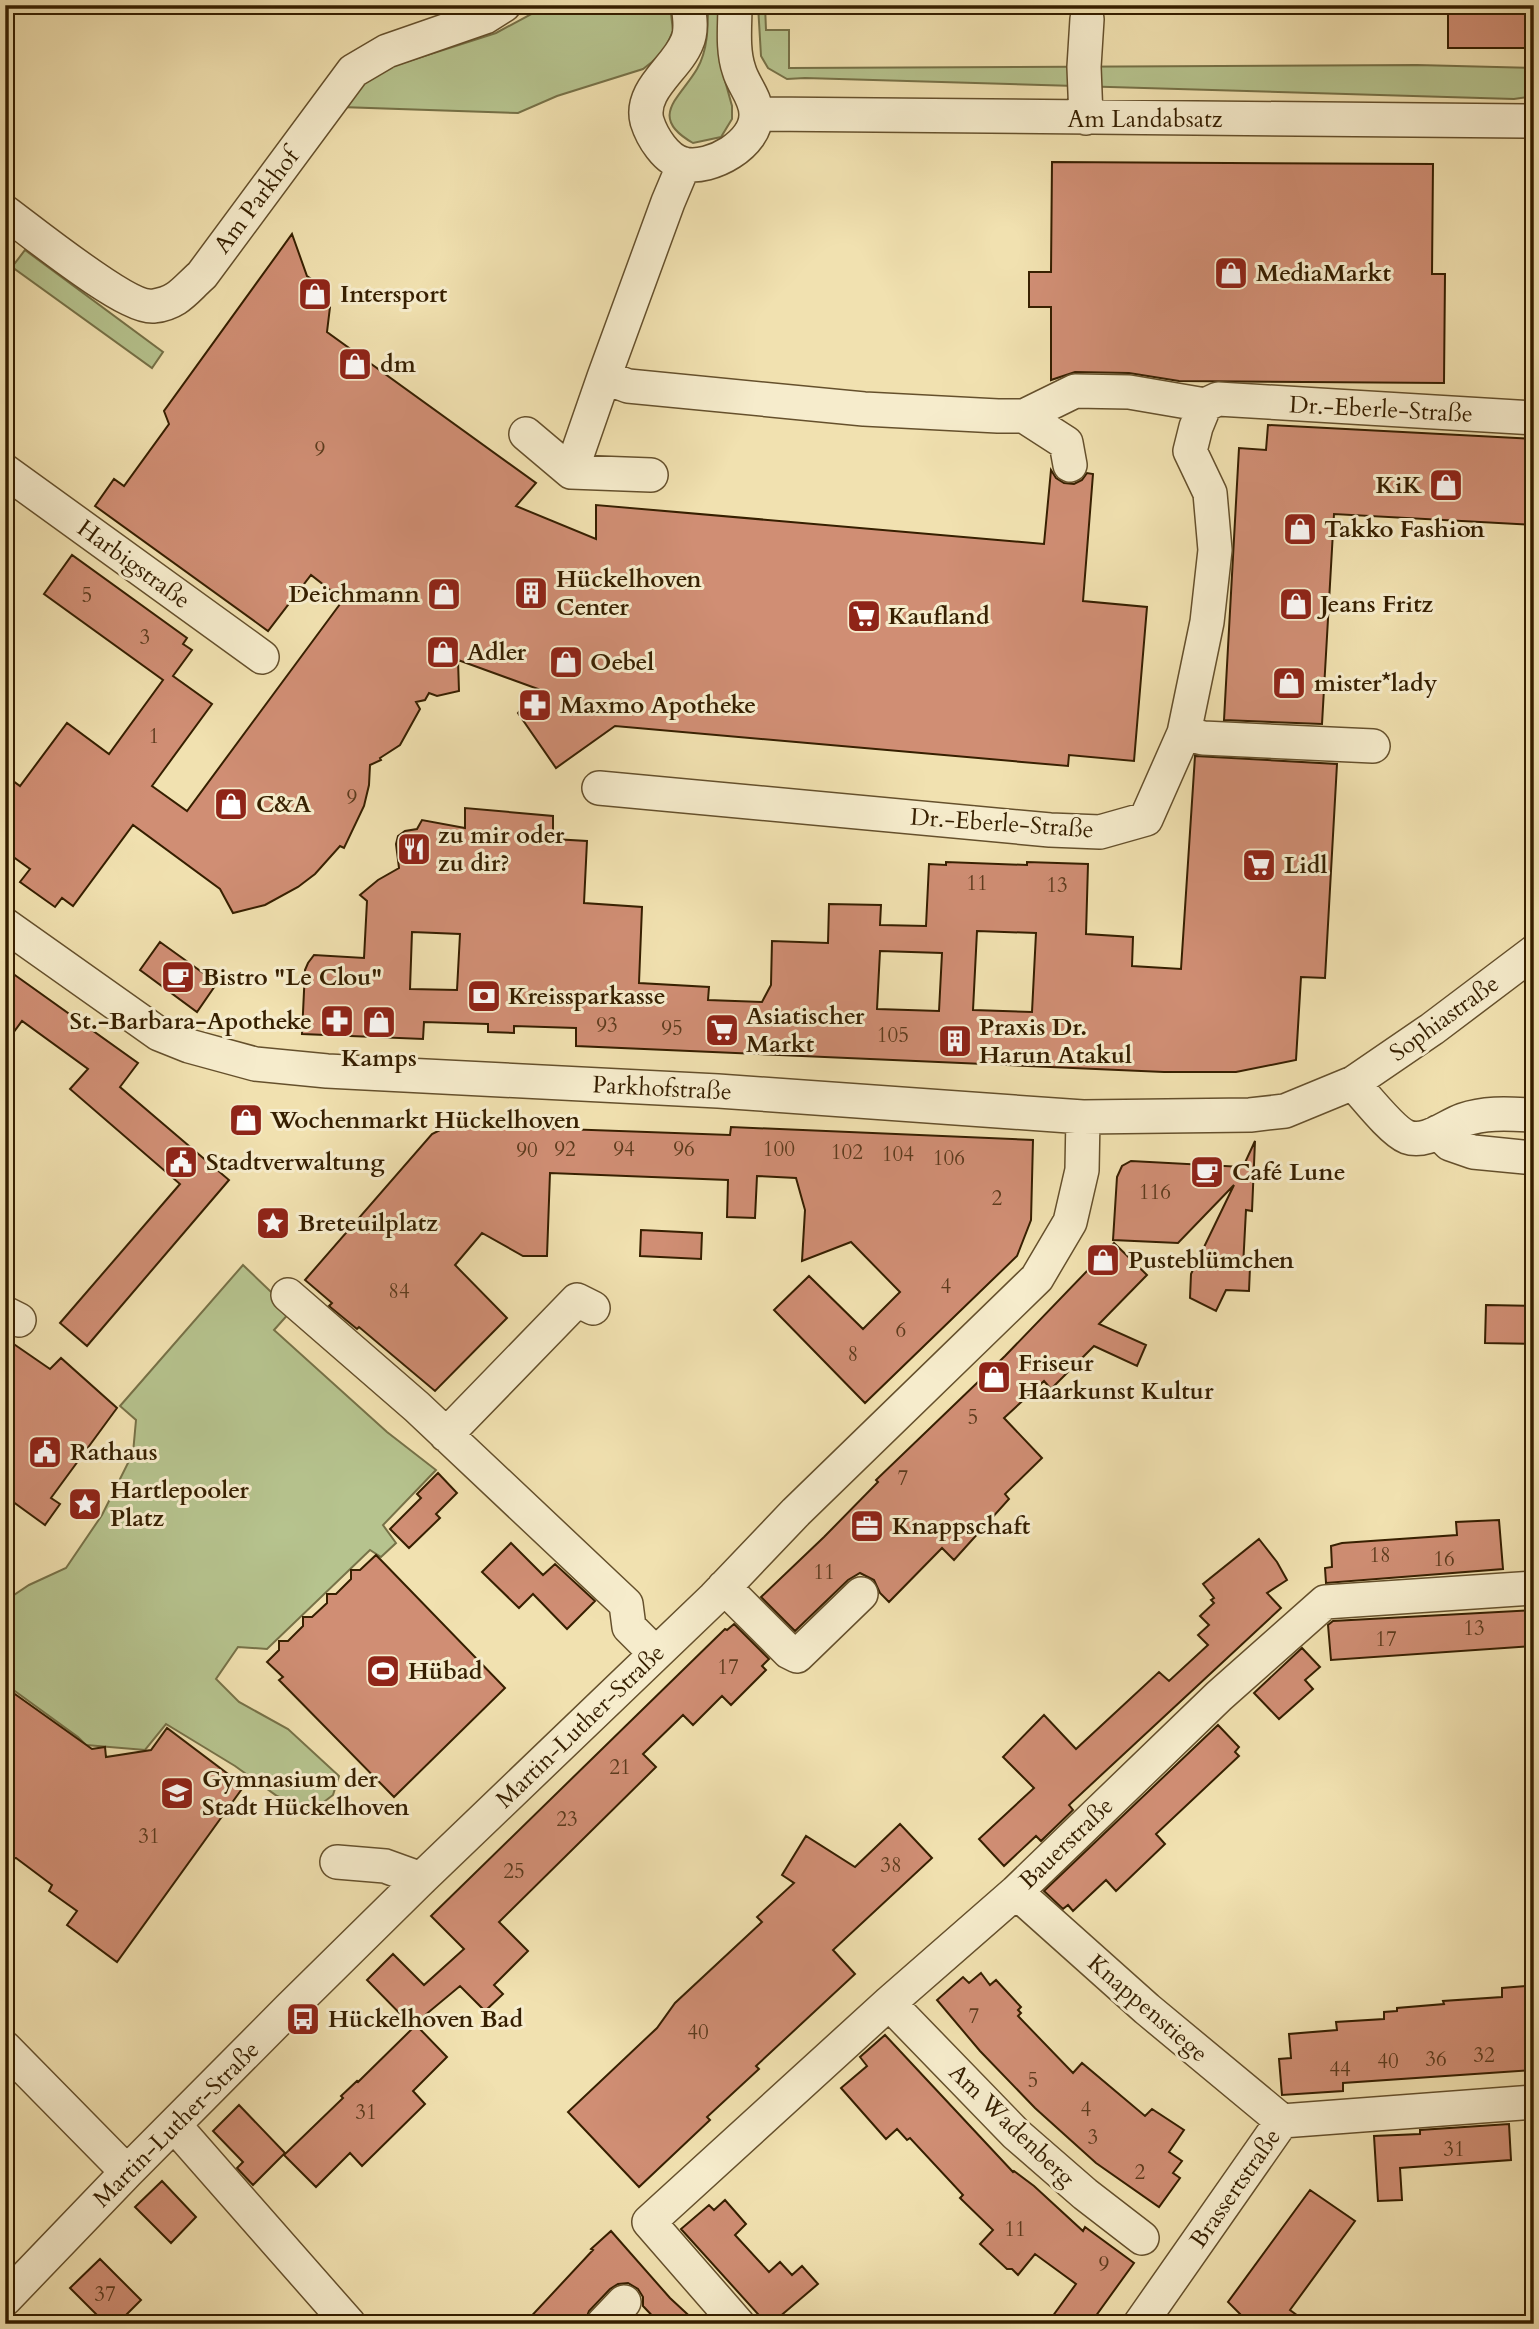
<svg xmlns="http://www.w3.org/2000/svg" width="1539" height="2329" viewBox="0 0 1539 2329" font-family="Cardo,serif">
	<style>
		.green { fill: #b6c38e; stroke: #767147; stroke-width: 2 }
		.building { fill: #d08e74; stroke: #361f00; stroke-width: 2; fill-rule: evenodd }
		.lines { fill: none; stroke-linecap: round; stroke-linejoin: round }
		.minor-casing { stroke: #65502c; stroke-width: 36 }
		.minor { stroke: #f6eccc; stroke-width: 33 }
		.labels { text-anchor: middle; stroke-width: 6; stroke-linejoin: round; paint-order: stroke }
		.number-label { font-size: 21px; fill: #5c3b1d }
		.street-label { font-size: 24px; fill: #361f00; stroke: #f6eccc }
		.poi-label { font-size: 24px; font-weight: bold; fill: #361f00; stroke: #f6eccc; text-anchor: start }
	</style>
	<rect width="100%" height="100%" fill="#f1e1b0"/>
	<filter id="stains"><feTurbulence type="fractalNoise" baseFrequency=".00286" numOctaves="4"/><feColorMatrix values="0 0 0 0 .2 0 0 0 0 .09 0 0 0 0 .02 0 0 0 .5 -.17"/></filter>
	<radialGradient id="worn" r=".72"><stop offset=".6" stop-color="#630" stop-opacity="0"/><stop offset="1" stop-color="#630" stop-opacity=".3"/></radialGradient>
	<path class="green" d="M548 5H670L673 31 665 49 652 62 643 69 557 96 518 113 341 107 365 75 496 33Z
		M708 5H724V77L732 106V119L721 137 693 143C647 117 680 98 697 69 708 50 708 27 708 5Z
		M758 5H765L766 30H789V68L1417 65 1534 68V96L1514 99 805 78 787 79 768 68 761 56Z
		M25 250 163 352 152 368 12 267Z
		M243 1265 291 1311 274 1330 387 1432 436 1470 383 1525 396 1543 381 1557 370 1550 267 1649 238 1647 216 1679 239 1702 288 1729 339 1776 333 1795 312 1811 277 1796 235 1766 166 1724 145 1750 86 1745 78 1737 12 1689 5 1695V1601L29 1585 66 1568 102 1515 133 1453 136 1420 120 1406Z"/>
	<path class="building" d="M1448 5H1527V48H1448Z
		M1052 162 1433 164 1432 274H1445L1444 383 1179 381 1129 373 1075 372 1051 380V307H1029V272H1051Z
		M292 234 307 276 320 285 330 307 327 332 536 483 516 506 596 539V505L1044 544 1051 470 1056 478 1064 483 1074 484 1082 480 1087 473 1093 474 1083 601 1147 607 1134 761 1069 755 1068 766 615 726 556 768 518 713 538 689 458 660 459 691 437 696 429 693 425 700 416 702 420 709 400 745 380 758 381 760 370 765 369 785 364 806 344 848 340 846 315 874 298 887 265 905 233 913 220 889 133 825 73 906 62 898 55 907 20 882 30 869 5 851V775L20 786 67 723 109 754 163 680 44 594 72 555 187 638 183 644 192 650 173 676 212 704 152 786 187 811 343 600 311 575 268 631 95 506 114 479 124 486 169 424 164 411Z
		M1268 425 1534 439V525L1334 514 1322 724 1224 720 1239 448 1266 450Z
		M1195 756 1337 764 1325 978 1301 977 1296 1060 1236 1072H1164L576 1046V1028L514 1026V1033L488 1032V1024L424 1022 423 1039 302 1034 305 970 308 963 314 955 364 958 367 901 360 895 378 880 399 868 396 844 398 836 405 831 417 829 422 820 465 828V808L553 816V839L587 841 584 903 642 907 639 983 709 987 708 1000 762 1002 771 985 772 941 828 943 829 904 881 905 880 925 926 926 929 864 946 865V862L1027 865V862L1088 864 1086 934 1133 937 1132 966 1181 969ZM977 931 1036 933 1032 1012 973 1010ZM412 932 460 934 457 990 410 989ZM880 951 942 953 939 1011 877 1009Z
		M160 942 217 983 197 1012 140 970Z
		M5 968 138 1063 120 1087 229 1180 87 1346 60 1323 180 1184 70 1089 88 1069 22 1021 5 1044Z
		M450 1125 730 1135 731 1127 1033 1140 1031 1220 1017 1256 865 1403 774 1310 809 1276 863 1329 900 1292 851 1242 802 1261 805 1210 796 1178 757 1176 755 1218 727 1217 728 1180 550 1173 547 1256H523L482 1233 455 1265 507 1318 435 1391 359 1327 357 1329 329 1306 332 1303 305 1280 432 1134Z
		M1255 1141 1252 1211 1246 1210 1243 1267H1250L1249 1291 1226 1290 1216 1311 1190 1298 1191 1274 1234 1185 1178 1243 1113 1240 1117 1177 1122 1166 1131 1161 1243 1167Z
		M641 1230 702 1233 701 1259 640 1256Z
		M1114 1243 1147 1275 1099 1324 1146 1345 1137 1366 1094 1346 1051 1389 1044 1381 1004 1418 1042 1458 1005 1494 1009 1499 954 1560 942 1548 889 1602 880 1593 874 1580 860 1573 848 1580 795 1631 761 1597 824 1537 878 1482 876 1480 1005 1356Z
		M1486 1305 1534 1306V1344L1485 1343Z
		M5 1338 50 1369 61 1358 117 1408 51 1498 60 1504 45 1525 5 1496Z
		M438 1473 457 1493 436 1514 440 1518 409 1548 390 1529 421 1498 417 1494Z
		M1499 1520 1503 1569 1326 1583 1325 1568 1332 1567 1331 1546 1342 1543 1457 1535 1456 1522Z
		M1259 1539 1277 1562 1287 1580 1267 1593 1281 1608 1069 1805 1073 1810 1041 1841 1036 1836 1004 1866 979 1839 1034 1788 1003 1757 1044 1715 1076 1749 1159 1672 1169 1681 1208 1645 1198 1635 1209 1625 1200 1616 1214 1603 1211 1600 1214 1598 1203 1584Z
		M511 1543 543 1575 555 1564 595 1601 567 1629 533 1594 519 1608 482 1572Z
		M376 1555 505 1688 394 1797 279 1680 283 1677 267 1662 279 1650V1641H288L303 1626V1617H312L327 1603V1594H336L351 1579V1570H360Z
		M1534 1610V1646L1331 1660 1328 1625 1333 1621Z
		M734 1624 769 1659 762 1666 766 1670 731 1705 722 1696 693 1725 683 1715 643 1754 656 1767 499 1922 528 1951 494 1985 503 1994 485 2011 460 1986 412 2026 367 1980 393 1954 424 1985 464 1949 431 1916 725 1629 727 1630Z
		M1302 1648 1320 1667 1305 1680 1313 1689 1279 1719 1254 1693Z
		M5 1687 92 1749 105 1747 106 1757 151 1750 167 1728 244 1786 117 1962 67 1925 77 1911 49 1891 52 1885 16 1858 5 1859Z
		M1218 1725 1239 1747 1235 1752 1239 1756 1156 1834 1165 1844 1116 1891 1106 1880 1073 1911 1068 1905 1063 1909 1044 1891Z
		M900 1824 932 1858 833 1950 855 1974 756 2066 759 2069 707 2117 710 2120 639 2187 568 2112 657 2028 675 2003 762 1922 757 1917 794 1883 782 1875 806 1836 855 1867Z
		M981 1973 990 1985 996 1980 1021 2007 1018 2010 1021 2013 1018 2016 1073 2073 1082 2063 1145 2116 1152 2109 1184 2130 1169 2152 1182 2161 1173 2173 1180 2178 1159 2207 1096 2163 1035 2108 980 2051 937 2000 963 1977 969 1983Z
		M1527 1986 1528 2009H1534V2070L1343 2083V2091L1282 2095 1279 2059 1291 2058 1289 2034 1337 2030 1336 2022 1384 2019V2012L1397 2011V2008L1444 2004 1443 2001 1502 1997V1988Z
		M416 2025 447 2057 413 2091 425 2104 362 2166 350 2153 316 2187 284 2155 343 2098 341 2096 357 2081 358 2082Z
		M885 2035 1013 2172 1014 2171 1034 2186 1083 2231 1085 2227 1134 2263 1090 2324H1047L1076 2284 1035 2254 1018 2275 1012 2269H1007L980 2244 993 2230 960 2198 963 2195 910 2138 907 2140 897 2129 886 2139 841 2088 867 2066 860 2057Z
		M239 2105 285 2153 253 2185 237 2168 243 2162 213 2131Z
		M1509 2124 1511 2160 1400 2168 1402 2200 1378 2201 1374 2136 1420 2134V2130Z
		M162 2181 196 2217 171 2243 135 2207Z
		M1310 2190 1355 2221 1290 2310 1309 2324H1250L1228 2302Z
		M725 2200 746 2224 735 2235 769 2272 780 2262 792 2275 802 2266 818 2284 771 2324H767L681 2229 709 2205 714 2210Z
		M611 2231 670 2298 698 2324H660L643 2306V2297L638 2289 628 2283 618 2284 610 2289 589 2311 584 2324H524L593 2250 591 2249Z
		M100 2259 141 2300 117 2324H106L70 2288Z"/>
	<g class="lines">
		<g class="minor-casing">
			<path id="minor" d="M688 5C690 17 692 31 687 42 677 68 639 90 647 121 652 137 666 160 684 164 711 170 757 144 756 114 756 97 743 85 739 70 732 50 735 25 735 5
				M756 114 1534 121
				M1086 118 1084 67 1087 19
				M684 164 668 202 604 377 628 386 864 409 998 416H1024L1075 391 1129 392 1205 405
				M5 212C31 231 128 310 154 306 178 303 185 290 202 275L353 71 387 51 485 17 504 5
				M604 377 571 472 651 475
				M1024 416 1066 443 1070 465
				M526 434 571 472
				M5 471 262 657
				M1184 733 1203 738 1373 746
				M599 788 1050 830 1100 832 1146 819 1184 733 1207 622 1215 550 1210 493 1190 451 1196 427 1205 405 1218 399 1534 418
				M5 925 159 1034 189 1046 255 1064 327 1071 718 1091 1083 1117 1250 1115 1285 1111 1353 1083 1432 1029 1534 952
				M1353 1083C1365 1096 1392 1131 1407 1137 1426 1144 1446 1126 1463 1120 1487 1112 1509 1114 1534 1115
				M1438 1132 1450 1144 1473 1152 1534 1158
				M288 1295 417 1407 626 1604 629 1627 655 1653
				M5 1313 19 1320
				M446 1435 577 1300 593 1308
				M724 1587 789 1652 797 1656 861 1594
				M337 1862 385 1866 421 1879
				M1016 1892 1147 2009 1282 2121
				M889 2003 1016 2134 1085 2194 1142 2238
				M5 2048 127 2172
				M175 2126 349 2324
				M5 2299 127 2172 290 2008 421 1879 714 1598 796 1512 1037 1278 1070 1222 1082 1170 1083 1117
				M603 2324 624 2302
				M738 2324 649 2222 889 2003 1016 1892 1219 1696 1325 1602 1534 1588
				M1140 2324 1282 2121 1534 2102"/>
		</g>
		<use href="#minor" class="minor"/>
	</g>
	<defs>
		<g id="shop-square" transform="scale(1.75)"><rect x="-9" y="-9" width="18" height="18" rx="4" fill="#8f2418" stroke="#f6eccc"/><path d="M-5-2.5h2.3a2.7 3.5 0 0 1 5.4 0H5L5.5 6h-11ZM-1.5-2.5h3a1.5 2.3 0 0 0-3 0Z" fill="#fff"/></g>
		<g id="building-square" transform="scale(1.75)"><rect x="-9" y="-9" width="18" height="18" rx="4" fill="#8f2418" stroke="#f6eccc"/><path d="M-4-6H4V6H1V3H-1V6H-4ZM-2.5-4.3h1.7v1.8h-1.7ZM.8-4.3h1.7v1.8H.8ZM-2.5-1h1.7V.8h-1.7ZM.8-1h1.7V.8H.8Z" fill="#fff"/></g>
		<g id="supermarket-square" transform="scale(1.75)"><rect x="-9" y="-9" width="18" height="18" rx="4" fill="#8f2418" stroke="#f6eccc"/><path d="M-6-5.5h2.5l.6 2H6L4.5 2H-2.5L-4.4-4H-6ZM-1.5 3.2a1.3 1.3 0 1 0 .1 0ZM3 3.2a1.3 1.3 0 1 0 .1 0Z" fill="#fff"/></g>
		<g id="pharmacy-square" transform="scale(1.75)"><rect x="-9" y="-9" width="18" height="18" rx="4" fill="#8f2418" stroke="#f6eccc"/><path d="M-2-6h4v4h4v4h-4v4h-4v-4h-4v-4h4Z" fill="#fff"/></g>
		<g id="restaurant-square" transform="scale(1.75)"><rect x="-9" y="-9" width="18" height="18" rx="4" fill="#8f2418" stroke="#f6eccc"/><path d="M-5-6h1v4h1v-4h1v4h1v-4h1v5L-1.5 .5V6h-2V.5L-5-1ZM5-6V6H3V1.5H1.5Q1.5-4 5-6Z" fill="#fff"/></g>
		<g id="cafe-square" transform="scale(1.75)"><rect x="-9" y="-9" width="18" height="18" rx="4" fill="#8f2418" stroke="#f6eccc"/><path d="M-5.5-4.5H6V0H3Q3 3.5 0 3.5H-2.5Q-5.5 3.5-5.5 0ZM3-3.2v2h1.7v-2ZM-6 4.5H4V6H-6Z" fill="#fff"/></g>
		<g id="bank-square" transform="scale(1.75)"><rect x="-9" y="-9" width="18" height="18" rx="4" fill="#8f2418" stroke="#f6eccc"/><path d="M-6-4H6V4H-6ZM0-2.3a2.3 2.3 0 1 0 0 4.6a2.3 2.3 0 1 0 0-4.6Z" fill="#fff"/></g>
		<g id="civic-square" transform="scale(1.75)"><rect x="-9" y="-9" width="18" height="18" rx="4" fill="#8f2418" stroke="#f6eccc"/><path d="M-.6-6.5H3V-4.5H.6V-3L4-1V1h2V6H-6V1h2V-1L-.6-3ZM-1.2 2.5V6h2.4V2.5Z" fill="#fff"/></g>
		<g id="sight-square" transform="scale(1.75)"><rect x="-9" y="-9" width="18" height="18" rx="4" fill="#8f2418" stroke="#f6eccc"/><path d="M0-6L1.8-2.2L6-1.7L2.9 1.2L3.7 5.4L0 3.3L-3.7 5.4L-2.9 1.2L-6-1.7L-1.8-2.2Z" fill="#fff"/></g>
		<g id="office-square" transform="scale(1.75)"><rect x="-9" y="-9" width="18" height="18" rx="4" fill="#8f2418" stroke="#f6eccc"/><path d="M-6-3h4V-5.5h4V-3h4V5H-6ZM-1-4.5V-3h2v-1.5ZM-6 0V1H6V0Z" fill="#fff"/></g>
		<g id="stadium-square" transform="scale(1.75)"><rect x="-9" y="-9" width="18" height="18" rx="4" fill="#8f2418" stroke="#f6eccc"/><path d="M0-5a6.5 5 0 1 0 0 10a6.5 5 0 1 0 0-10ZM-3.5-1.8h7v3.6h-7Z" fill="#fff"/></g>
		<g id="school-square" transform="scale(1.75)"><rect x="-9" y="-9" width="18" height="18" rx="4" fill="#8f2418" stroke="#f6eccc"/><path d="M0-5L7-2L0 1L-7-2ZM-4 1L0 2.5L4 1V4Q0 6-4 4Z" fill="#fff"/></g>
		<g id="bus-square" transform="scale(1.75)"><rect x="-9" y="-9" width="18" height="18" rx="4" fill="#8f2418" stroke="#f6eccc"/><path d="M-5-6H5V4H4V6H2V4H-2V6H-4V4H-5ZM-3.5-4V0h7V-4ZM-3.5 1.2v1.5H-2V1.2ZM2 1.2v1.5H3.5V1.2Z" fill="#fff"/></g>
	</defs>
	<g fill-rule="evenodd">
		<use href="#shop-square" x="1231" y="273"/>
		<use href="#shop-square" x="315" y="294"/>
		<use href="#shop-square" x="355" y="364"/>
		<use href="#shop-square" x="1446" y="485"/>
		<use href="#shop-square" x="1300" y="529"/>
		<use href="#building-square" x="531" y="593"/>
		<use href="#shop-square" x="444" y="594"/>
		<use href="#shop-square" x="1296" y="604"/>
		<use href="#supermarket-square" x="864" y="616"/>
		<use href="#shop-square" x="443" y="652"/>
		<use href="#shop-square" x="566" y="662"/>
		<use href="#shop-square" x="1289" y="683"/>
		<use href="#pharmacy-square" x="535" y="705"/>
		<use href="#shop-square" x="231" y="804"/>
		<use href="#restaurant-square" x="414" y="849"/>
		<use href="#supermarket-square" x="1259" y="865"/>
		<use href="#cafe-square" x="178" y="977"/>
		<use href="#bank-square" x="484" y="996"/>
		<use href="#pharmacy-square" x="337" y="1021"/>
		<use href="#shop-square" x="379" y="1022"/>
		<use href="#supermarket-square" x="722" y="1030"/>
		<use href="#building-square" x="955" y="1041"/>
		<use href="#shop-square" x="246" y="1120"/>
		<use href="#civic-square" x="181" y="1162"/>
		<use href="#cafe-square" x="1207" y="1172"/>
		<use href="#sight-square" x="273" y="1223"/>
		<use href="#shop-square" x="1103" y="1260"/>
		<use href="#shop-square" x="994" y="1377"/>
		<use href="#civic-square" x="45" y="1452"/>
		<use href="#sight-square" x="85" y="1504"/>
		<use href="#office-square" x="867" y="1526"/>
		<use href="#stadium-square" x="383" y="1671"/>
		<use href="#school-square" x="177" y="1793"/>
		<use href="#bus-square" x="303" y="2019"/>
	</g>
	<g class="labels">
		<g class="number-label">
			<text x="320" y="456">9</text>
			<text x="87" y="602">5</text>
			<text x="145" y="644">3</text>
			<text x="154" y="743">1</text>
			<text x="352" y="804">9</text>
			<text x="977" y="890">11</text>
			<text x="1057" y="892">13</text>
			<text x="607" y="1032">93</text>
			<text x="672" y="1035">95</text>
			<text x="893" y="1042">105</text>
			<text x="565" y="1156">92</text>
			<text x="624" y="1156">94</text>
			<text x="684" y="1156">96</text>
			<text x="779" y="1156">100</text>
			<text x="527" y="1157">90</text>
			<text x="847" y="1159">102</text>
			<text x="898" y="1161">104</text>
			<text x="949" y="1165">106</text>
			<text x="1155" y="1199">116</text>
			<text x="997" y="1205">2</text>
			<text x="946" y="1293">4</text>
			<text x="399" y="1298">84</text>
			<text x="901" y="1337">6</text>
			<text x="853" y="1361">8</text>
			<text x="973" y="1424">5</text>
			<text x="903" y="1485">7</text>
			<text x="1380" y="1562">18</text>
			<text x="1444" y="1566">16</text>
			<text x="824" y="1579">11</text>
			<text x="1474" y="1635">13</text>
			<text x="1386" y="1646">17</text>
			<text x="728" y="1674">17</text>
			<text x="620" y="1774">21</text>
			<text x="567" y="1826">23</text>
			<text x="149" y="1843">31</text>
			<text x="891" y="1872">38</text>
			<text x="514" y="1878">25</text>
			<text x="974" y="2023">7</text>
			<text x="698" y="2039">40</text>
			<text x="1484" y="2062">32</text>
			<text x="1436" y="2066">36</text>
			<text x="1388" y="2068">40</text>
			<text x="1340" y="2076">44</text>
			<text x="1033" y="2087">5</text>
			<text x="1086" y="2116">4</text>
			<text x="366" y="2119">31</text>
			<text x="1093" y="2144">3</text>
			<text x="1454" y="2156">31</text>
			<text x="1140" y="2179">2</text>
			<text x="1015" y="2236">11</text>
			<text x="1104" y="2271">9</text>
			<text x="105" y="2301">37</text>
		</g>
		<g class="street-label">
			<text x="1145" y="127">Am Landabsatz</text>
			<text transform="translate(256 201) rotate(-53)" y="8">Am Parkhof</text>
			<text transform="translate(1381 409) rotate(3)" y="8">Dr.-Eberle-Straße</text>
			<text transform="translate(134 564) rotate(36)" y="8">Harbigstraße</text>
			<text transform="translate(1002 823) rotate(4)" y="8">Dr.-Eberle-Straße</text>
			<text transform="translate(1444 1018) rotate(-36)" y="8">Sophiastraße</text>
			<text transform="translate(662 1088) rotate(3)" y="8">Parkhofstraße</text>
			<text transform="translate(580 1726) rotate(-44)" y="8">Martin-Luther-Straße</text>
			<text transform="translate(1066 1843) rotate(-44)" y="8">Bauerstraße</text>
			<text transform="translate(1148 2008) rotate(41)" y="8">Knappenstiege</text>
			<text transform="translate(176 2124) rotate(-45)" y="8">Martin-Luther-Straße</text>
			<text transform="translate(1012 2125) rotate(44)" y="8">Am Wadenberg</text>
			<text transform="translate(1235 2188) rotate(-55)" y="8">Brassertstraße</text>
		</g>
		<g class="poi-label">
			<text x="1256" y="281">MediaMarkt</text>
			<text x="340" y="302">Intersport</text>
			<text x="380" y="372">dm</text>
			<text x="1422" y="493" text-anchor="end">KiK</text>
			<text x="1324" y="537">Takko Fashion</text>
			<text x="556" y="587">Hückelhoven<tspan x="556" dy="28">Center</tspan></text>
			<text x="420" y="602" text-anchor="end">Deichmann</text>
			<text x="1320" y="612">Jeans Fritz</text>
			<text x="888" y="624">Kaufland</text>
			<text x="467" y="660">Adler</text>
			<text x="590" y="670">Oebel</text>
			<text x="1314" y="691">mister*lady</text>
			<text x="560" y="713">Maxmo Apotheke</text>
			<text x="256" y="812">C&amp;A</text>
			<text x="438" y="843">zu mir oder<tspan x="438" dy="28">zu dir?</tspan></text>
			<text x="1284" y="873">Lidl</text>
			<text x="202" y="985">Bistro "Le Clou"</text>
			<text x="508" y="1004">Kreissparkasse</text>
			<text x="746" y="1024">Asiatischer<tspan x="746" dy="28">Markt</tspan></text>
			<text x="312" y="1029" text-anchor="end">St.-Barbara-Apotheke</text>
			<text x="979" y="1035">Praxis Dr.<tspan x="979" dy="28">Harun Atakul</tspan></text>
			<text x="379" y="1066" text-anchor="middle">Kamps</text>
			<text x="270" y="1128">Wochenmarkt Hückelhoven</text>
			<text x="206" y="1170">Stadtverwaltung</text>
			<text x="1232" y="1180">Café Lune</text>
			<text x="298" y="1231">Breteuilplatz</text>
			<text x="1128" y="1268">Pusteblümchen</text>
			<text x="1018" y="1371">Friseur<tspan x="1018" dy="28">Haarkunst Kultur</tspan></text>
			<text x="70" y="1460">Rathaus</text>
			<text x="110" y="1498">Hartlepooler<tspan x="110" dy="28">Platz</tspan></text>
			<text x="892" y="1534">Knappschaft</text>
			<text x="408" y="1679">Hübad</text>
			<text x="202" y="1787">Gymnasium der<tspan x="202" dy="28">Stadt Hückelhoven</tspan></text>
			<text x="328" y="2027">Hückelhoven Bad</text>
		</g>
	</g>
	<rect width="1539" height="2329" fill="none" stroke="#f1e1b0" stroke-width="28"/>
	<rect x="7" y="7" width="1525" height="2315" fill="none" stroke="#361f00" stroke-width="3.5"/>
	<rect x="14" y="14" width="1511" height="2301" fill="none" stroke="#361f00" stroke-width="2"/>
	<rect width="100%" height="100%" filter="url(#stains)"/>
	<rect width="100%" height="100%" fill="url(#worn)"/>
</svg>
